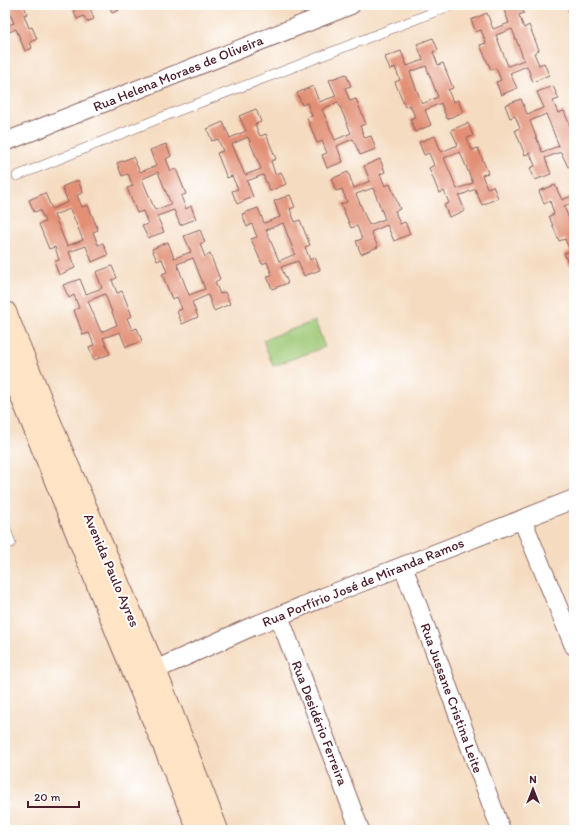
<svg xmlns="http://www.w3.org/2000/svg" width="579" height="835" viewBox="0 0 579 835" font-family="Itim,sans-serif">
	<style>
		.green { fill: #9dc875; stroke: #747450 }
		.building { fill: #e28f74; fill-rule: evenodd }
		.lines { fill: none; stroke-linecap: round; stroke-linejoin: round }
		.service-casing { stroke: #866160; stroke-width: 10 }
		.minor-casing { stroke: #866160; stroke-width: 20 }
		.secondary-casing { stroke: #866160; stroke-width: 24 }
		.service { stroke: #fff; stroke-width: 9 }
		.minor { stroke: #fff; stroke-width: 18 }
		.secondary { stroke: #ffe4c6; stroke-width: 22 }
		.labels { text-anchor: middle; stroke-width: 4; stroke-linejoin: round; paint-order: stroke }
		.street-label { font-size: 14px; fill: #4a1f2b; stroke: #fff }
	</style>
	<rect width="100%" height="100%" fill="#fff"/>
	<filter id="ink" filterUnits="userSpaceOnUse"><feTurbulence type="fractalNoise" baseFrequency=".025" numOctaves="2"/><feDisplacementMap in="SourceGraphic" scale="8" xChannelSelector="R" yChannelSelector="G"/><feConvolveMatrix kernelMatrix="1 2 1 2 8 2 1 2 1" color-interpolation-filters="sRGB"/></filter>
	<filter id="wash" filterUnits="userSpaceOnUse"><feTurbulence type="fractalNoise" baseFrequency=".012" numOctaves="4" result="noise"/><feDisplacementMap in="SourceGraphic" scale="16" xChannelSelector="R" yChannelSelector="G"/><feGaussianBlur stdDeviation="0.9" result="paint"/><feColorMatrix in="noise" values="0 0 0 0 0 0 0 0 0 0 0 0 0 0 0 0 0 1.4 0 .05"/><feComposite in="paint" operator="in"/></filter>
	<g filter="url(#wash)">
		<rect width="100%" height="100%" fill="#f5dcc1"/>
		<path class="green" d="M315 321 325 347 273 366 263 340Z"/>
		<g id="blocks">
			<path class="building" d="M6 5H24L27 14 24 15 29 28 32 27 37 39 30 42 32 48 25 51 16 29 5 34V26L14 23Z
				M76 5H89L94 19 87 22 84 16 77 19 72 6Z
				M109 5H117L119 10 112 13Z
				M507 5H521L524 13 519 15 524 28 529 25 539 50 534 53 539 65 544 63 549 75 533 82 527 66 510 73 517 88 501 95 496 82 501 80 496 68 491 70 480 45 486 43 481 30 476 32 471 20 487 13 493 29 509 23 503 7ZM512 29 524 60 508 66 496 35Z
				M574 7V25L568 10Z
				M433 38 438 50 433 52 438 65 443 63 453 88 448 90 453 102 458 100 463 112 447 119 441 103 425 110 431 125 415 132 410 119 415 117 410 105 405 107 395 82 400 80 395 67 390 70 385 57 401 51 407 66 423 60 417 44ZM426 66 438 97 422 104 410 72Z
				M346 74 351 86 345 88 350 101 356 99 366 124 360 126 365 138 371 136 376 149 360 155 353 139 337 146 343 162 327 168 322 155 327 153 322 141 317 143 307 118 312 116 307 103 302 105 297 93 313 86 319 102 336 96 329 80ZM338 102 351 133 335 140 322 109Z
				M553 86 559 99 553 101 558 113 564 111 574 136 568 138 573 151 574 150V165L568 167 561 152 545 158 551 174 535 180 530 168 535 166 530 153 525 155 515 130 520 128 515 116 510 118 505 105 521 99 527 114 544 108 537 92ZM546 114 559 146 542 152 530 121Z
				M256 109 261 122 255 124 260 136 266 134 276 159 271 161 275 174 281 172 286 184 270 191 263 175 247 181 253 197 237 204 232 191 238 189 232 176 227 178 217 153 223 151 218 139 212 141 207 129 223 122 230 138 246 131 239 116ZM248 137 261 169 245 175 232 144Z
				M468 123 473 136 467 138 472 150 478 148 488 173 482 175 487 188 493 186 498 198 482 205 475 189 459 196 465 211 449 217 444 205 449 203 444 191 439 193 429 168 434 165 429 153 424 155 419 142 435 136 441 152 458 145 451 130ZM460 152 473 183 457 189 444 158Z
				M166 144 171 156 166 159 171 171 176 169 186 194 181 196 186 209 191 206 196 219 180 225 174 210 157 216 164 232 148 238 142 226 148 224 143 211 137 213 127 188 133 186 128 174 122 176 117 163 133 157 140 172 156 166 150 150ZM158 172 171 204 155 210 142 179Z
				M380 159 385 172 380 174 385 186 390 184 400 209 395 211 400 224 405 222 410 234 394 241 387 225 371 232 378 247 361 254 356 241 362 239 357 226 351 228 341 204 347 202 342 189 336 191 331 179 348 172 354 188 370 181 364 166ZM373 188 385 219 369 225 356 194Z
				M78 180 83 193 77 195 82 207 88 205 98 230 93 232 98 245 103 243 108 255 92 262 86 246 69 252 75 268 59 275 54 262 59 260 55 247 49 249 39 224 45 222 40 210 34 212 29 200 45 193 52 209 68 202 62 187ZM70 209 83 240 67 246 54 215Z
				M555 185 562 200 574 195V202L564 206 574 231V264L569 266 564 253 570 251 565 239 559 241 549 216 554 214 550 201 544 204 539 191Z
				M290 195 295 207 290 209 295 222 300 220 310 245 305 247 310 260 315 257 320 270 304 276 298 261 281 267 288 283 272 289 267 276 272 275 267 262 262 264 251 239 257 237 252 224 247 227 242 214 258 208 264 223 280 217 274 201ZM283 223 295 254 279 261 266 230Z
				M200 230 205 242 200 244 205 257 210 254 220 279 215 282 220 294 225 292 230 304 214 311 208 295 192 302 198 317 182 324 177 311 182 309 177 297 172 299 162 274 167 272 162 259 157 261 152 249 168 242 174 258 191 252 184 236ZM193 258 205 289 189 295 177 264Z
				M112 266 117 278 112 280 117 293 122 291 132 316 127 318 132 330 137 328 142 341 126 347 120 332 103 338 110 354 94 360 89 347 94 345 89 333 83 335 74 310 79 308 74 295 69 298 63 285 80 279 86 294 102 288 96 272ZM105 294 117 325 101 332 88 301Z"/>
		</g>
	</g>
	<g filter="url(#ink)">
		<use href="#blocks" fill-opacity="0" stroke="#866160" stroke-width="1"/>
		<g class="lines">
			<g class="service-casing">
				<path id="service" d="M17 176 175 112 273 75 452 5
					M5 527 11 543"/>
			</g>
			<g class="minor-casing">
				<path id="minor" d="M5 142 351 5
					M522 519 574 646
					M403 566 501 830
					M279 616 360 830
					M155 670 251 627 279 616 324 597 574 499"/>
			</g>
			<g class="secondary-casing">
				<path id="secondary" d="M5 312 62 452 155 670 217 830
					M5 355 119 637 199 830"/>
			</g>
			<use href="#service" class="service"/>
			<use href="#minor" class="minor"/>
			<use href="#secondary" class="secondary"/>
		</g>
	</g>
	<g class="labels">
		<g class="street-label">
			<text transform="translate(178 73) rotate(-22)" y="5">Rua Helena Moraes de Oliveira</text>
			<text transform="translate(112 570) rotate(67)" y="5">Avenida Paulo Ayres</text>
			<text transform="translate(363 582) rotate(-22)" y="5">Rua Porfírio José de Miranda Ramos</text>
			<text transform="translate(452 698) rotate(70)" y="5">Rua Jussane Cristina Leite</text>
			<text transform="translate(320 723) rotate(69)" y="5">Rua Desidério Ferreira</text>
		</g>
	</g>
	<rect width="579" height="835" fill="none" stroke="#fff" stroke-width="20"/>
	<g transform="translate(533 789)" stroke="#ffffff" stroke-width="3" paint-order="stroke">
	<path d="M0-3L7 15L0 10L-7 15Z" fill="#4a1f2b"/>
	<text y="-6" font-size="11" font-weight="bold" text-anchor="middle" fill="#4a1f2b">N</text>
	</g>
	<path d="M28 801v6h51v-6" fill="none" stroke="#4a1f2b" stroke-width="2"/>
	<text x="34" y="801" font-size="12" fill="#4a1f2b" stroke="#ffffff" stroke-width="3" paint-order="stroke">20 m</text>
</svg>
